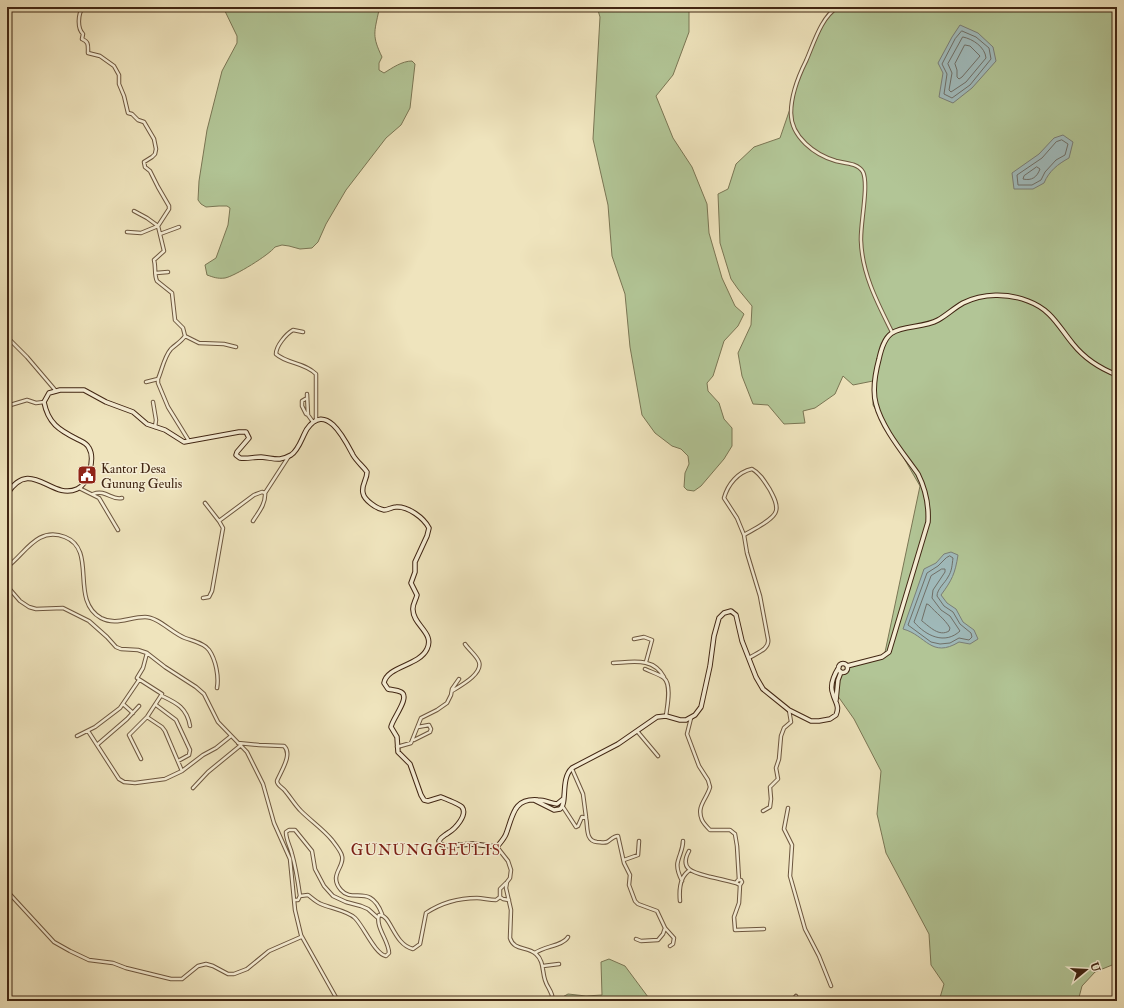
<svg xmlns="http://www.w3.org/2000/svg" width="1124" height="1008" viewBox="0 0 1124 1008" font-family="'IM FELL Double Pica',serif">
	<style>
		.green { fill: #b2c596; stroke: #7a7654 }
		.water { fill: #a0bbbc; stroke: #7a7f78 }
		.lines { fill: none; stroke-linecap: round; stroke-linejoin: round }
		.shore { stroke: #707068; stroke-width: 1 }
		.minor-casing { stroke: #6c563e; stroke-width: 4.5 }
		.secondary-casing { stroke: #412613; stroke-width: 5.5 }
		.minor { stroke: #f5edd4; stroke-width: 2.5 }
		.secondary { stroke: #f5edd4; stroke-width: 3.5 }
		.labels { text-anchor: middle; stroke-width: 3; stroke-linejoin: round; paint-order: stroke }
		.poi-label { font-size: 13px; fill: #412613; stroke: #f5edd4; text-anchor: start }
		.quarter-label { font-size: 15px; letter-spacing: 1px; fill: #7a1f14; stroke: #f5edd4 }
	</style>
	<rect width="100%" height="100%" fill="#efe4bd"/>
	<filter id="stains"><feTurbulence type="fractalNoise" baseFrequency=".005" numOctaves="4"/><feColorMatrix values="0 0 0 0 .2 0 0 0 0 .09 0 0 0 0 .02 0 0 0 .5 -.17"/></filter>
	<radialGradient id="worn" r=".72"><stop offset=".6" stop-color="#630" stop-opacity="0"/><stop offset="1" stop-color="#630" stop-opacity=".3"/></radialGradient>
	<path class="green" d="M223 7H377L379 10C374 33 372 36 382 57L379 63V70L384 73C392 68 402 61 412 61L415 64 410 108 401 125 386 138 346 190 326 224 318 242 312 248 300 249 289 246 282 245 275 247C269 255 235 276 225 278 217 279 213 277 207 275L205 265 216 258 228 225 230 208 227 206H219L206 207 201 204 198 200 199 181 207 130 222 71 237 43V36Z
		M597 7H689V32L673 75 656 96 673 138 692 167 707 204 709 233 722 278 735 306 744 314 738 326 724 341 713 376 707 383 708 391 719 403 724 419 732 428V446L724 459 701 486 694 491 687 490 684 487 685 473 689 464 688 456 681 449 672 446 655 433 642 415 630 347 625 294 612 256 608 205 593 139 600 17Z
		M838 7H1080L1081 9 1083 7H1117V963L1095 972 1082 986 1078 1001H939L944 984 931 965 929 934 886 853 877 814 881 771 854 719 835 692V680L850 667 884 657 920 486 873 405V381L853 385 843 376 835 394 815 408 803 411 805 423 784 424 768 405 753 404 742 376 738 353 751 325 752 306 738 289 731 279 720 243 718 194 728 189 736 164 754 147 780 138 792 103 796 84 824 22Z
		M609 959 625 966 651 1001H558L559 999 568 994 586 996 602 995 601 962Z"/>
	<path class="water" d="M960 25 978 33 993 47 996 61 972 88 953 103 939 97 943 73 938 63 952 37Z
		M1063 135 1073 142 1069 158C1058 164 1049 171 1044 183L1033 189H1014L1012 173 1039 154 1054 138Z
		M951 552 958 555C955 574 952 580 941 595L947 603 956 609 963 622 974 630 978 639 970 644 959 642C931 659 926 635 903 629L924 569 936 563 944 554Z"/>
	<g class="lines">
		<path class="shore" d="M962 31 976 37 989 48 991 59 970 85 952 98 944 94 947 74 942 64 955 39Z
			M963 37C973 39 985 47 986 58L966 82 951 92 949 90 952 73 948 64Z
			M965 45 970 46 980 56 962 77 959 79 957 77V70L955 64Z
			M1062 140 1068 144 1065 155 1056 160 1045 172 1041 180 1032 185H1018L1017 175 1042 158 1056 142Z
			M1037 167 1040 169C1037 177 1032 181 1023 179L1024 176Z
			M950 556 953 558C952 565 952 571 948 577 945 583 937 589 937 596L944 606 953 612 960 624 971 633 972 637 969 640 959 638 950 643 940 644 931 642 908 625 927 573 938 566 946 558Z
			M942 569H945V572L933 590 932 598 941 610 950 616 960 631C945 645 926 636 914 622L931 576Z
			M927 604 929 605C936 613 945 619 950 628L949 631C939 637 930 627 922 621Z"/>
		<g class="minor-casing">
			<path id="minor" d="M83 7C78 14 77 28 83 34L82 39C89 42 88 45 88 53L100 56 114 66 119 75V84L124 96 128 113 132 114 138 120 144 122 154 139 156 149 155 154 152 157 144 162 145 167 150 171 158 187 169 206V209L158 226 164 251 154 260C156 267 154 275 157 281L172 293 175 320 183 328 185 336C181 342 175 345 171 349 164 357 162 370 158 379V383L168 407 189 441
				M838 7C821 17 814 43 806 61 798 77 791 95 791 113 791 137 815 155 836 161 844 163 858 163 863 172 869 185 860 225 861 241 862 274 878 304 892 332
				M7 134V152
				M127 232 141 233 158 226 147 218 134 211
				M160 234 179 227
				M156 273 168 272
				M303 332 293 330C286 334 276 346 276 354 287 364 304 362 316 374V421
				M185 336 199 343 224 344 236 347
				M7 337 27 357 56 391
				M146 382 158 379
				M307 394 308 415 313 422
				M307 398 302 401V406L306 414 308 415
				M153 402 156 420 155 427
				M7 406 27 400 36 403 44 402
				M79 488 99 498 118 530
				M93 494C106 489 112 501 122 498
				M205 503 219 521 254 495 262 492 265 493
				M253 521C258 513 266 504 265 493L289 456
				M744 535C752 530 774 520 776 511 778 504 773 496 770 490 765 482 760 473 752 469 738 472 728 484 724 498L737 518 744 535 747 553 760 596 768 639C770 649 757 653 749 658
				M7 567C25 554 37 526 65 537 98 550 69 600 101 618 116 626 129 617 145 617 158 617 172 633 185 638 193 641 204 643 209 650 216 660 219 677 217 688
				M7 586 20 601 29 607 36 609 63 608 89 621 107 637 116 647 121 649 138 650 147 653 165 667 196 687 204 694 218 722 247 752 263 784 274 823 290 859 295 910 301 935 338 1001
				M203 598 209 597 212 591 223 528 219 521
				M634 639 644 637 652 640 646 662
				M613 663C633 662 653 657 664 677
				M645 669C651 672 659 674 664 678 672 685 667 707 666 716
				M452 691C460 686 483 674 479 662 477 656 469 650 465 644
				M162 696C177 703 187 708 190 726
				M123 704 133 713
				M156 705 176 720 190 750 189 755 178 761
				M147 717 162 727 165 731 182 771
				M691 718 687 734 699 766 708 780 710 787C707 799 696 806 702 820 704 824 707 827 710 830H730L735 834 737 846 739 880
				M88 731 119 779 124 782 135 783 165 779 182 771 203 755 216 748 231 736
				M637 731 658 756
				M77 736 95 727 120 708 139 680
				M414 740 430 732 431 729 429 725 418 727
				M238 743 259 745 284 746C293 754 281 771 277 781 277 786 283 787 286 792 291 798 295 805 301 811 311 821 323 829 332 840 335 844 341 851 342 856 345 867 328 875 341 890 353 904 370 883 382 914
				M98 744 127 719 139 706
				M397 747 411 743 421 718 437 710 447 703 451 695 452 689 459 679
				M141 759 129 735 147 717 162 694 137 678 143 668 147 653
				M572 769 583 794 586 817
				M193 788 208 772 241 745
				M563 807 576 827 578 826 582 817 586 818C588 826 585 841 597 842 600 842 604 843 607 842 611 840 613 836 618 836L624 863 630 875 629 885 635 901 638 904 657 911 665 928 674 938 673 944 670 946
				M788 808 784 829 792 845 790 876 805 929 819 956 831 986
				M763 811 770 807 771 799 770 787 778 779 776 768 779 759 781 736 784 728 791 722 789 710
				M497 847 508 861 511 870 510 878 507 882 506 888 511 910 510 938C514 951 527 946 536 954 544 961 542 971 545 980 548 990 552 989 553 1001
				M689 851C678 871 696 873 711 877 720 879 728 881 736 883
				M624 860 638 855 639 841
				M682 881C679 875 676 867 678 861 680 853 683 849 683 841
				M506 883 500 889V897L503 899 509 900
				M740 885 736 883 738 880H741L742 882 740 885 739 903 734 917 735 930 764 929
				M7 891 54 942 70 951 89 960 113 963 126 968 171 979H182L198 966 206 964 213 966 228 974H234L247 969 269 951 301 937
				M300 896 308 895C312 898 316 902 321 904 330 908 348 911 355 918 364 927 375 954 386 956L389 953C389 941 375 927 379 915 391 914 393 944 413 949L420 944 426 913C441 903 459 898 477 898 483 898 489 900 496 900L500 897
				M294 900H298L300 896C298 882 296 868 292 854 290 846 286 840 286 832L289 830H295L312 851 315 869 324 886 333 896 346 902 361 906 368 909 378 918
				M680 901C679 890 680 876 690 870
				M636 939 641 941 658 940 663 934 665 928
				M535 953C544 946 563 946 568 937
				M543 966 559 964
				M740 1001H742
				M792 1001 796 996"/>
		</g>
		<g class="secondary-casing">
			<path id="secondary" d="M7 494C31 456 51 501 77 489 89 484 95 458 89 448 87 443 81 441 77 439 59 430 48 423 44 402L49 393 60 390H84L106 402 133 412 147 424 165 430 184 442 239 432H246L249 438 237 452 236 455 240 458C247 459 254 457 261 457 274 458 279 462 291 455 299 450 302 437 307 429 326 401 345 440 353 455 357 462 363 466 367 472 367 480 361 485 363 493 364 500 377 509 384 510 388 510 392 507 396 507 408 506 424 518 429 528L427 536 415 562V572L411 583 417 595C416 600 412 605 413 610 413 625 435 633 427 649 419 666 387 666 384 683L388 689C392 690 397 690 401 692 411 697 392 719 391 727L397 737 398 752 410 764 421 795 424 800 428 801 441 797C446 799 459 804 462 807 468 815 455 829 448 833 444 836 441 837 439 841L440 844 445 846 473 844 497 847C500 843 504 839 506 834 513 816 513 798 538 800 545 800 550 803 557 804L563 799
				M838.5 668a4.5 4.5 0 1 1 9 0a4.5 4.5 0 1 1-9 0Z
				M847 666 882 657 889 652 928 522C929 505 926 490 918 474 904 454 882 428 876 404 872 390 875 374 879 359 881 350 884 338 892 333 903 325 924 328 938 320 947 315 954 308 963 303 983 293 1008 293 1028 301 1052 310 1058 326 1073 344 1085 359 1099 368 1117 375
				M836 700 838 680 841 672
				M534 800 554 810 560 809C568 803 560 779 572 768L618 744 657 717 666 716 680 720H686L695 715 701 707 710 666 714 636 719 618 724 613 731 611 736 615 742 641 756 677 763 689 789 710 811 721H819L830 719 836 715C840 706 835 702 833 694 829 685 834 675 839 667"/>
		</g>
		<use href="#minor" class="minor"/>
		<use href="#secondary" class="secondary"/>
	</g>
	<defs>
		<g id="civic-square" transform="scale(1)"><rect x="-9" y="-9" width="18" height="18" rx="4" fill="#8f2418" stroke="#f5edd4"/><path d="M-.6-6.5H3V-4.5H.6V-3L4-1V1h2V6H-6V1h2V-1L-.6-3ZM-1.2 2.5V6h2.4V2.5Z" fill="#fff"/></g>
	</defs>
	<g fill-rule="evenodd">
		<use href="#civic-square" x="87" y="475"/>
	</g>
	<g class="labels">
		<g class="poi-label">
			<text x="101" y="473">Kantor Desa<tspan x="101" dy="15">Gunung Geulis</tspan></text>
		</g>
		<g class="quarter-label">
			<text x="426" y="855">GUNUNGGEULIS</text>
		</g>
	</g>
	<rect width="1124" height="1008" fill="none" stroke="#efe4bd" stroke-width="24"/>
	<rect x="8" y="8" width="1108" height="992" fill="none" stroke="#412613" stroke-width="2"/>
	<rect x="12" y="12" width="1100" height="984" fill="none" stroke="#412613"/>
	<g transform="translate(1086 970) rotate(72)" stroke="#f5edd4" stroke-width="3" paint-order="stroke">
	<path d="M0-3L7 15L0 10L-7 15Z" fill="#412613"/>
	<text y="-6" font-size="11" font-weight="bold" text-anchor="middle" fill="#412613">U</text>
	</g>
	<rect width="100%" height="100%" filter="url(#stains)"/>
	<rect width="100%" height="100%" fill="url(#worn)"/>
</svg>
